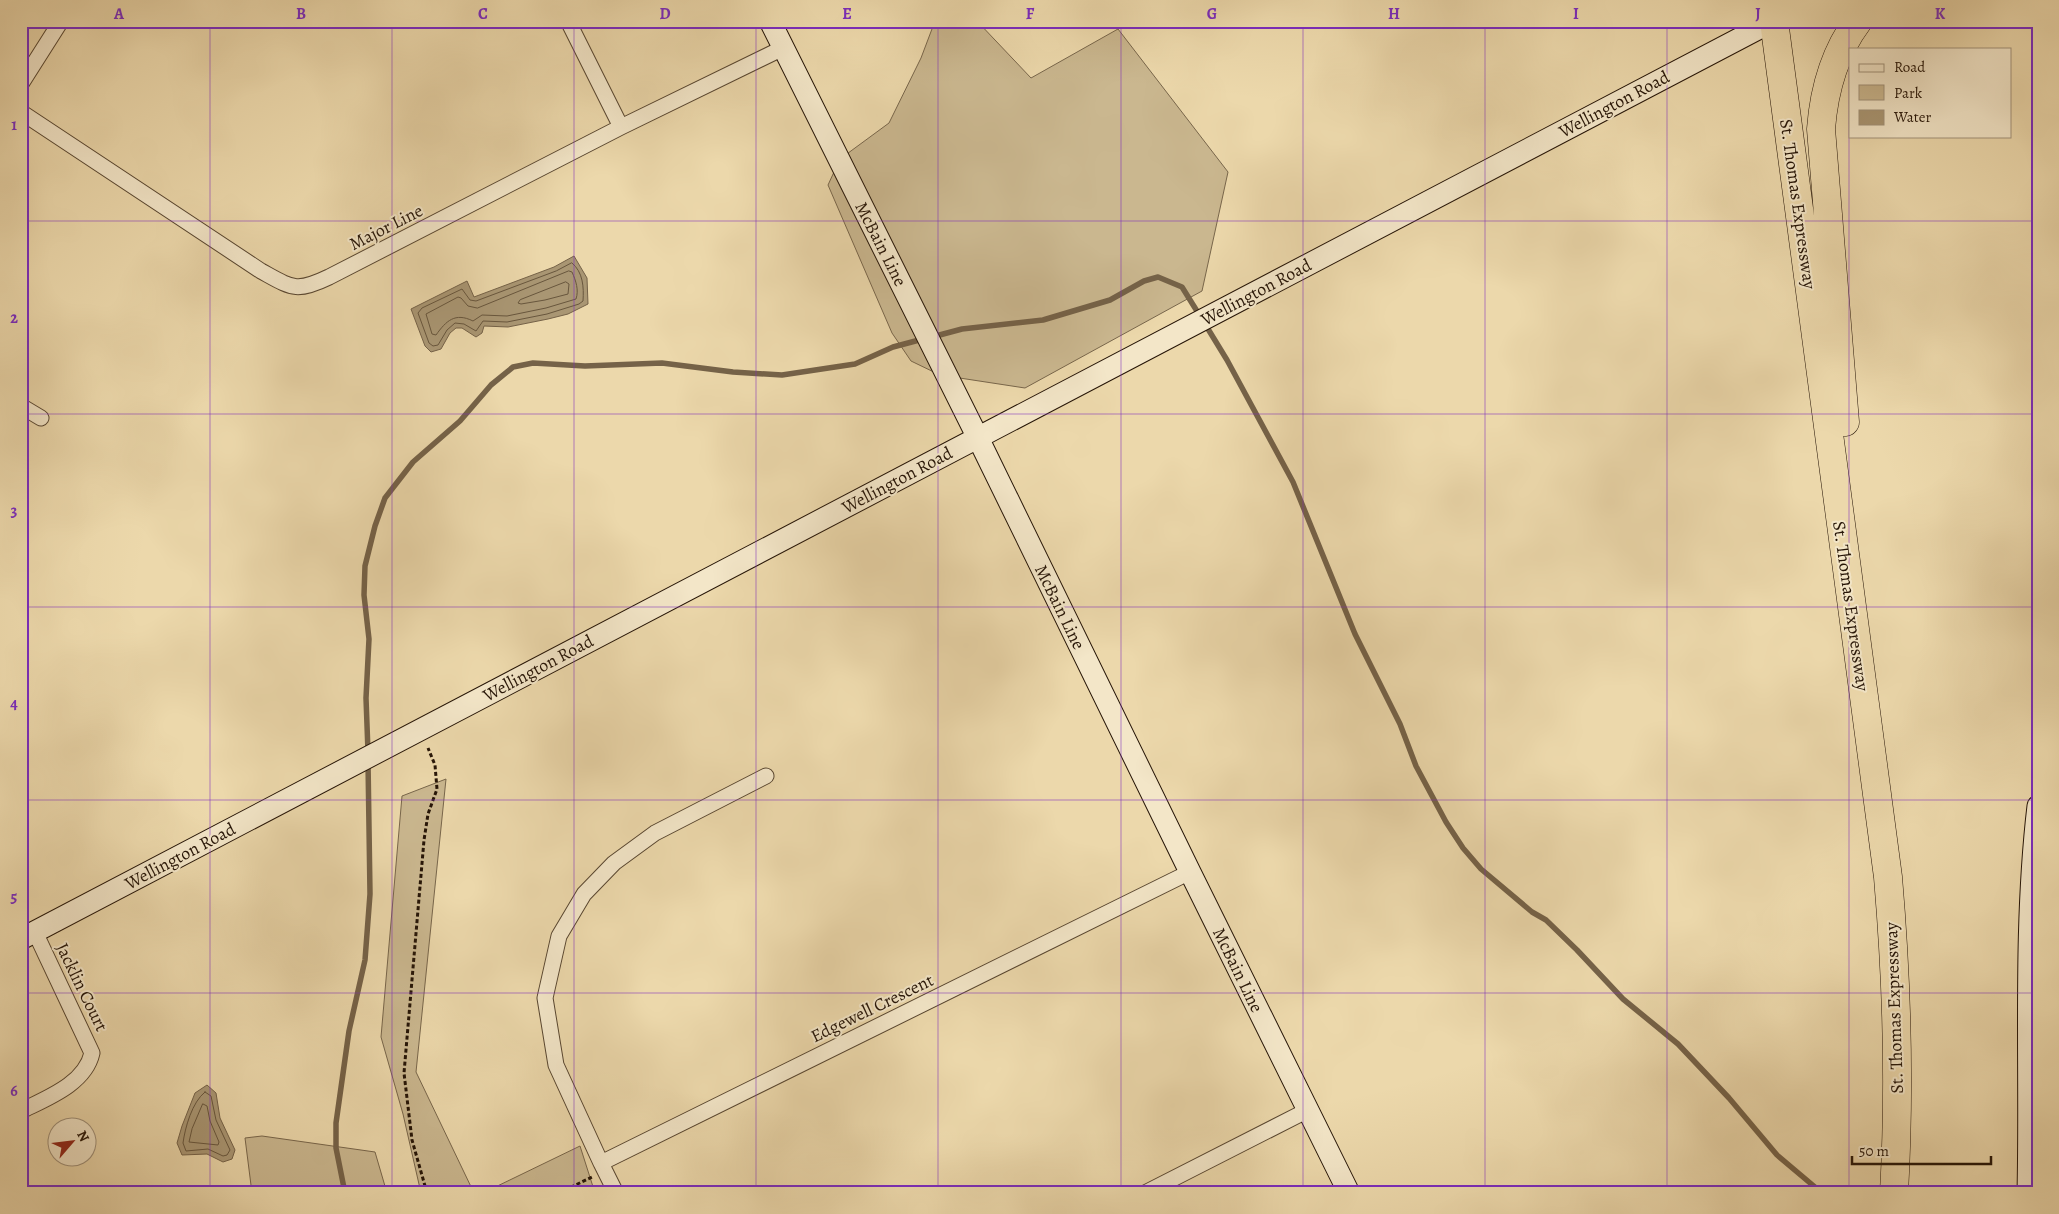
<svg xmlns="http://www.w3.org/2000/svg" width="2059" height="1214" viewBox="0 0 2059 1214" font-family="Alegreya,serif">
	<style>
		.green { fill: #cab78f; stroke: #78664b }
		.water { fill: #a99673; stroke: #756248 }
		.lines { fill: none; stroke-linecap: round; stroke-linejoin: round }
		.shore { stroke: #68563d; stroke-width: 1 }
		.stream { stroke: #756248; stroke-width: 5.5 }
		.street-casing { stroke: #584630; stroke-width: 17 }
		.secondary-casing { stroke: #261507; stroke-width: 23 }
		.highway-casing { stroke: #261507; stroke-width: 29 }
		.path { stroke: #261507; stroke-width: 3; stroke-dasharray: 4 2.5; stroke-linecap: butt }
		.street { stroke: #f3e6c8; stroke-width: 15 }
		.secondary { stroke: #f3e6c8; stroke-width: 21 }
		.highway { stroke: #ecd8ab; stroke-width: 28 }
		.grid { fill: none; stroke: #7b2cbf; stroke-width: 1; stroke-opacity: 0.55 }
		.labels { text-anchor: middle; stroke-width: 4; stroke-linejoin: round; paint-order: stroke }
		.street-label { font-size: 18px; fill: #261507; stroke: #f3e6c8 }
		.neatline { fill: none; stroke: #7b2cbf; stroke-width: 2 }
		.grid-label { font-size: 16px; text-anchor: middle; font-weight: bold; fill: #7b2cbf }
	</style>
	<rect width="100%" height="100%" fill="#ecd8ab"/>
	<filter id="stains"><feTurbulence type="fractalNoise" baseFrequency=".004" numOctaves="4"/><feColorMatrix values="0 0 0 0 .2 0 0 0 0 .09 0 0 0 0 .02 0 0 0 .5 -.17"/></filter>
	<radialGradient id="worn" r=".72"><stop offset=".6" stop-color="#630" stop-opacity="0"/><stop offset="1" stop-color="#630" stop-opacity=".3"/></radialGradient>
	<path class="green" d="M935 21H977L1031 78 1118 29 1228 172 1202 291 1025 388 940 375 911 361 892 333 828 185 840 159 889 123 921 58Z
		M446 779 416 1072 474 1193H421L403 1114 381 1037 402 796Z
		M262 1136 375 1152 387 1193H252L245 1138Z
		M580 1146 595 1193H483Z"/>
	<path class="water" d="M574 256 587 278 588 304 568 314 548 319 508 327 484 326 482 333 476 337 462 328H456L450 333 441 349 431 352 425 346 411 309 467 281 474 297 554 267Z
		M207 1085 216 1093 220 1118 235 1150 232 1159 223 1162 207 1154 182 1155 177 1143 182 1126 195 1093Z"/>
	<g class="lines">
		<path class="shore" d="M572 263C583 272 584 287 583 301L579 304 547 314 507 322 483 321 476 331 464 324 455 323 447 330 438 345 433 346 429 343 418 313 422 308 462 289 470 300 476 301 556 271Z
			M569 271 572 272C576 281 579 290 576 299L546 308 507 316 482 315 473 321C455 312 446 321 436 335L432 334 426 314 458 297 461 298 468 306 477 308Z
			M566 282 569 284 568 294 545 300 521 304 518 303 520 300Z
			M205 1092 211 1096 216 1120 230 1150 227 1155 223 1156 208 1149 186 1151 183 1143C185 1128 192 1102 205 1092Z
			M203 1104 207 1106 210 1121 219 1142 218 1145 189 1142 192 1129Z"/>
		<path class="stream" d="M1205 324 1227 360 1293 482 1355 634 1400 724 1416 766 1446 822 1463 848 1481 869 1532 912 1546 920 1577 950 1623 999 1678 1044 1729 1098 1777 1155 1822 1193
			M932 337 962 329 1043 320 1110 300 1144 281 1158 277 1182 287 1200 316
			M368 752 366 698 369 639 364 595 365 566 375 526 385 498 413 462 460 421 491 385 513 367 533 363 585 366 662 363 733 372 782 375 855 364 893 347 923 339
			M345 1193 336 1148V1123L349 1031 365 960 370 894 368 761"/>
		<g class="street-casing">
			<path id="street" d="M568 21 621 127
				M21 84 61 21
				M21 112 261 271C292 288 296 293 329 277L621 127 783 48
				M21 406 41 418
				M21 1111C47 1098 85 1084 92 1053L35 932
				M601 1163 556 1065 545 998 559 936 584 894 614 863 655 833 766 776
				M616 1193 601 1163 1190 872
				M1145 1193 1308 1110"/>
		</g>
		<g class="secondary-casing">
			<path id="secondary" d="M770 21 978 438 1190 872 1349 1193
				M21 939 1773 21
				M2028 1193C2031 1064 2023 934 2038 806"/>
		</g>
		<g class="highway-casing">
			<path id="highway" d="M1774 21 1888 877C1897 982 1900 1087 1894 1193
				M1845 422 1821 129C1824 90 1834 53 1858 21"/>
		</g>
		<path class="path" d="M427 1193 412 1140 404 1073 424 840 428 814 437 789 435 765 428 748
			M559 1193 592 1177"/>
		<use href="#street" class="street"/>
		<use href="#secondary" class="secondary"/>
		<use href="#highway" class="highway"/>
	</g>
	<path class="grid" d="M210 21V1193M392 21V1193M574 21V1193M756 21V1193M938 21V1193M1121 21V1193M1303 21V1193M1485 21V1193M1667 21V1193M1849 21V1193M21 221H2038M21 414H2038M21 607H2038M21 800H2038M21 993H2038"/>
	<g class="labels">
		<g class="street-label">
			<text transform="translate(1614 104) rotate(-28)" y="6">Wellington Road</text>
			<text transform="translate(1798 204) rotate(82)" y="6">St. Thomas Expressway</text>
			<text transform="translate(386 227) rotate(-27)" y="6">Major Line</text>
			<text transform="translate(881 244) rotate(63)" y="6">McBain Line</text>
			<text transform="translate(1256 292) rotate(-28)" y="6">Wellington Road</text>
			<text transform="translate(897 480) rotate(-28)" y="6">Wellington Road</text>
			<text transform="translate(1851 606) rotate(82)" y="6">St. Thomas Expressway</text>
			<text transform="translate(1060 607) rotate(64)" y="6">McBain Line</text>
			<text transform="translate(538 668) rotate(-28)" y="6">Wellington Road</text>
			<text transform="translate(180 856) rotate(-28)" y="6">Wellington Road</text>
			<text transform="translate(1238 970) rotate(64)" y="6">McBain Line</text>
			<text transform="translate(82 987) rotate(64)" y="6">Jacklin Court</text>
			<text transform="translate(872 1008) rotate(-26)" y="6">Edgewell Crescent</text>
			<text transform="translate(1894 1008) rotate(-92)" y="6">St. Thomas Expressway</text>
		</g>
	</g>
	<rect width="2059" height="1214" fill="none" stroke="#ecd8ab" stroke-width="55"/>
	<rect x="1849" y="48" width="162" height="90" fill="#f3e6c8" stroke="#a1927b"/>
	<rect x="1859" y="64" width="25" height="8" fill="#f3e6c8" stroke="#a1927b"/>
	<text x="1894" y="72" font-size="15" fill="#261507">Road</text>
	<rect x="1859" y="85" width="25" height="15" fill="#cab78f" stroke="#a1927b"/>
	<text x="1894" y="98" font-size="15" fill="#261507">Park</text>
	<rect x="1859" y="110" width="25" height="15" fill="#a99673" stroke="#a1927b"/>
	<text x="1894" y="122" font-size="15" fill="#261507">Water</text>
	<g transform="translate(72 1142) rotate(62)"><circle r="24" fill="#f3e6c8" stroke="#a1927b"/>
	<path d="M0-4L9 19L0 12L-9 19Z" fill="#8f2418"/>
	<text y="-8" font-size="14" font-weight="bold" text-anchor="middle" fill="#261507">N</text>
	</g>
	<path d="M1852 1156v8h139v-8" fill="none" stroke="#261507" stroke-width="2.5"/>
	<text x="1859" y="1156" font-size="15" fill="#261507" stroke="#f3e6c8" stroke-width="4" paint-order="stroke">50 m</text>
	<rect x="28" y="28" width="2004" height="1158" class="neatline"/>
	<g class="grid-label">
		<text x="119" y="19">A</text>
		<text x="301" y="19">B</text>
		<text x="483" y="19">C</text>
		<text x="665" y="19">D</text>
		<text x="847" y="19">E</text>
		<text x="1030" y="19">F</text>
		<text x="1212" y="19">G</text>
		<text x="1394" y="19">H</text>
		<text x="1576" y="19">I</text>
		<text x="1758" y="19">J</text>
		<text x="1940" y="19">K</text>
		<text x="14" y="130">1</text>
		<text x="14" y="323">2</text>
		<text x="14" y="516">3</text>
		<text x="14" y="709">4</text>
		<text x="14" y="902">5</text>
		<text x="14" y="1096">6</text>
	</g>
	<rect width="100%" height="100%" filter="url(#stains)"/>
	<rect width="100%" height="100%" fill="url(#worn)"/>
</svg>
